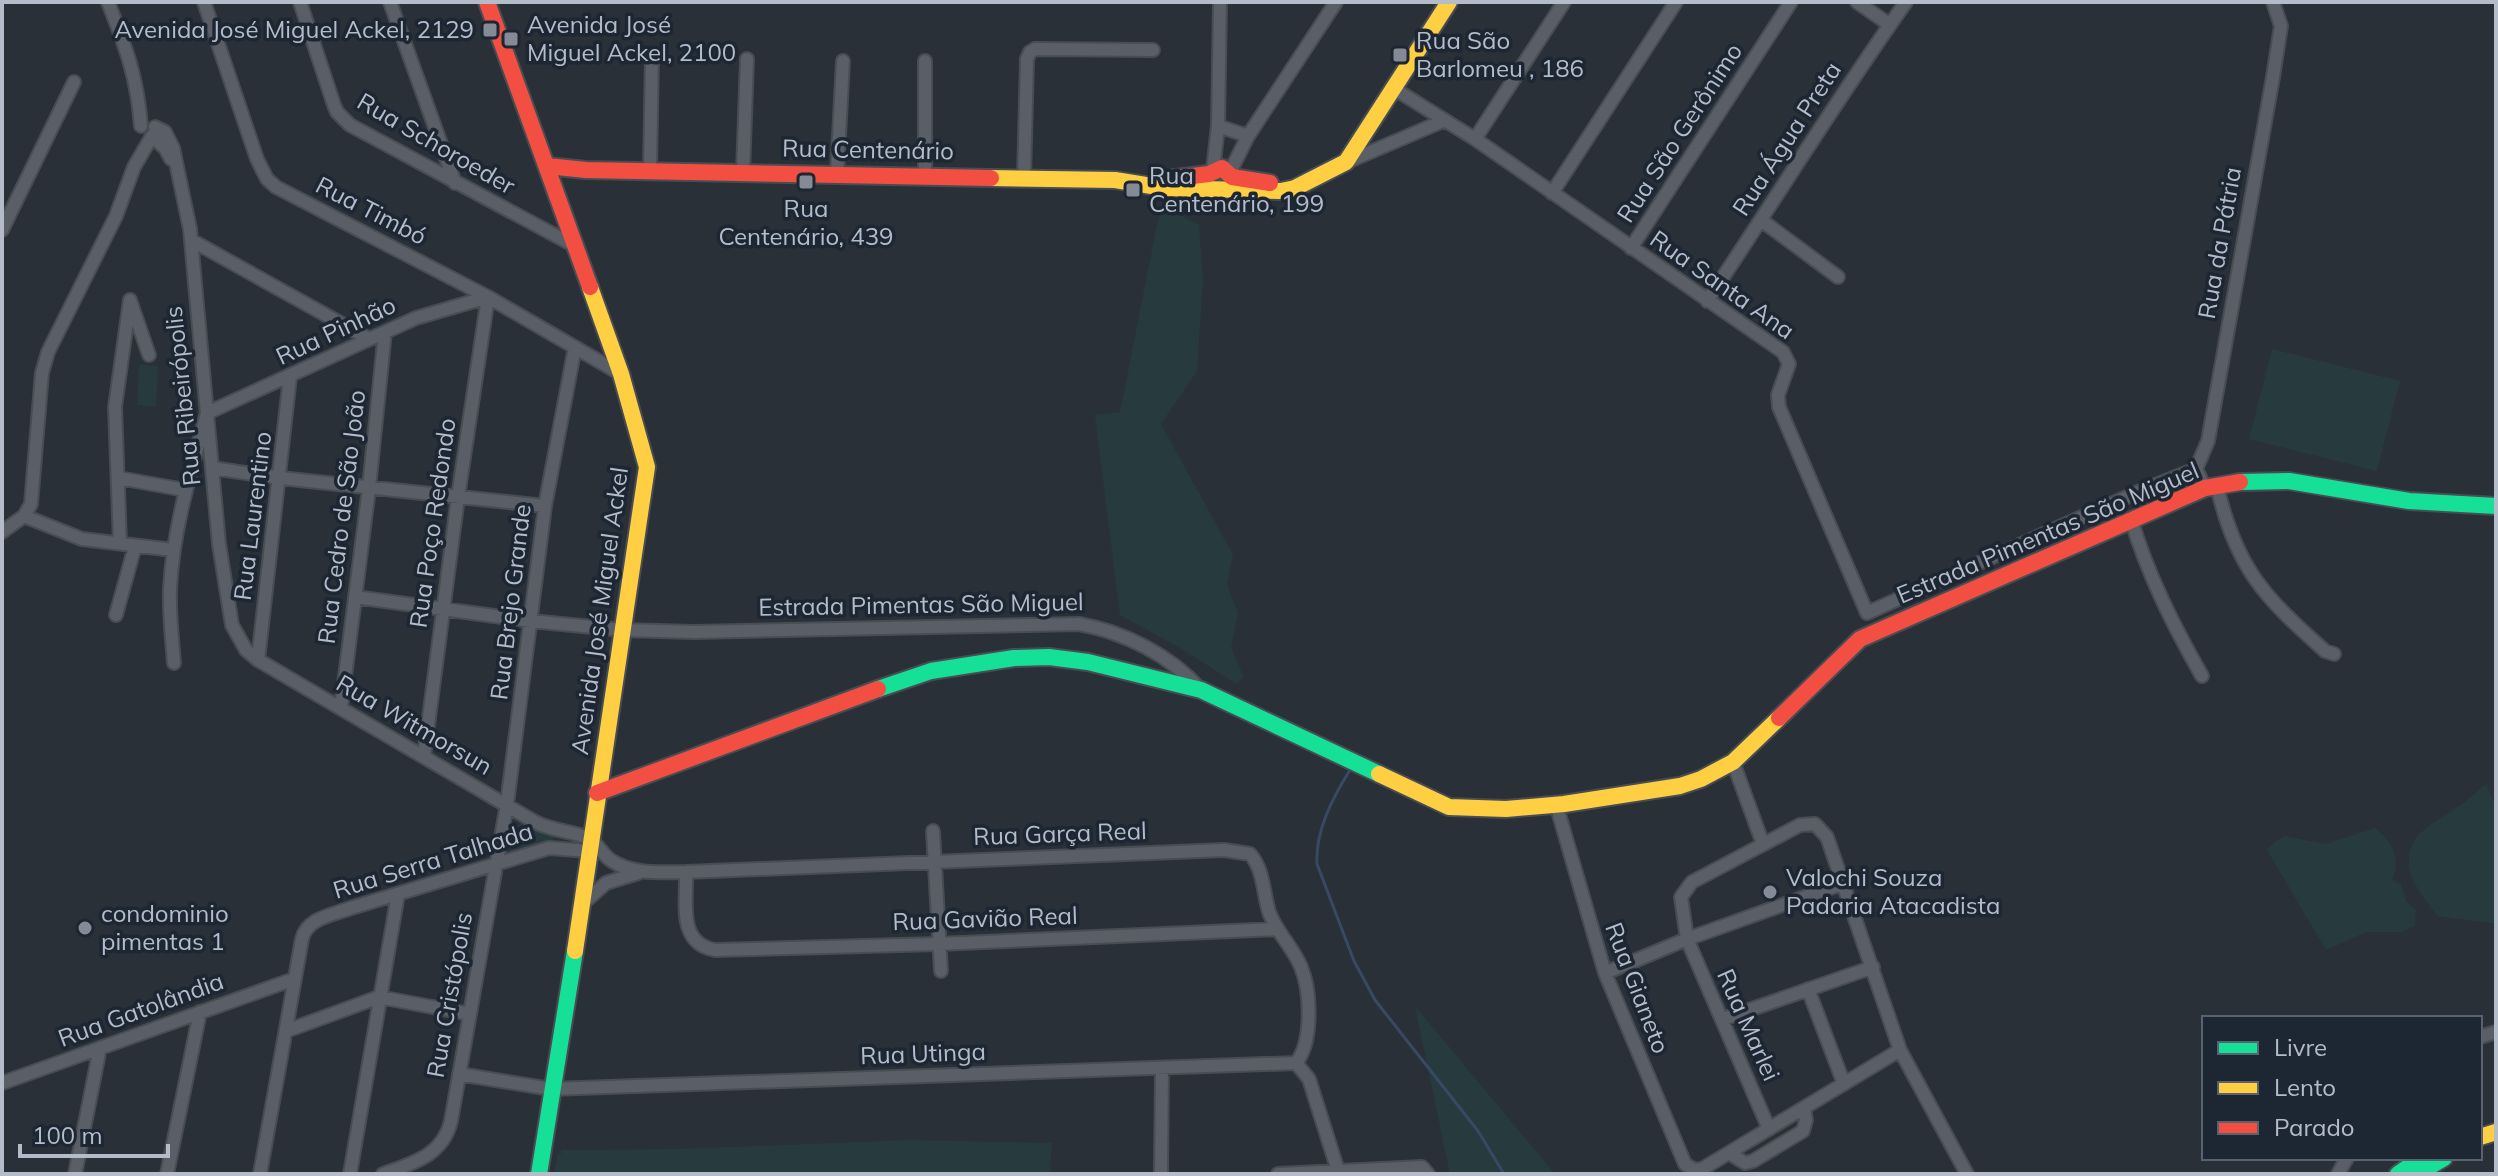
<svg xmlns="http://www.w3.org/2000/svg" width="2498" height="1176" viewBox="0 0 2498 1176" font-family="Mulish,sans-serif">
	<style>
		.green { fill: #273a3e }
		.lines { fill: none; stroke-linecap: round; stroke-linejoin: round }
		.stream { stroke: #384963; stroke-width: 3 }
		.street-casing { stroke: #484c53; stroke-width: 16 }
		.fast-casing { stroke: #484c53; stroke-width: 20 }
		.slow-casing { stroke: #484c53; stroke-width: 20 }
		.jam-casing { stroke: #484c53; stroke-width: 20 }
		.street { stroke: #5a5e66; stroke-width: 12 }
		.fast { stroke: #16e098; stroke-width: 16 }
		.slow { stroke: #ffcf43; stroke-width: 16 }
		.jam { stroke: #f24e42; stroke-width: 16 }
		.poi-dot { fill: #848b96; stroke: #1d2633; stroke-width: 3 }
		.labels { text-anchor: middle; stroke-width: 7; stroke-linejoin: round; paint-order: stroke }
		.poi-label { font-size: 24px; fill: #b4bcc9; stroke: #1d2633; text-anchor: start }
		.street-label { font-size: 24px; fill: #b4bcc9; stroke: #1d2633 }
	</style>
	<rect width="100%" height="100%" fill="#2a3038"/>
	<path class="green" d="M1161 205 1199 225 1203 280 1197 371 1161 424 1233 555 1227 584 1238 613 1231 648 1244 677 1236 684 1182 649 1120 615 1095 415 1120 412Z
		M2272 349 2400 381 2377 471 2249 439Z
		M139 364 158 366 156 407 137 405Z
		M2486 784 2496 807V924L2437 916C2428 902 2411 884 2409 867 2405 831 2439 822 2462 804 2470 798 2478 790 2486 784Z
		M521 822 554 837 551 843 512 852 508 849 510 834Z
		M2375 828C2392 841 2402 859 2392 880L2401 884 2406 901 2416 910 2415 926 2401 932H2366L2326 950 2267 850 2274 842 2285 836 2326 844Z
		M1415 1006 1555 1174H1450Z
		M910 1140 1052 1143 1050 1174H554L558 1154H561V1150L677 1149Z"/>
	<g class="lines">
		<path class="stream" d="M1350 770C1333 797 1315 831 1317 864L1354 961 1375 1000 1478 1131 1504 1174"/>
		<g class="street-casing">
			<path id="street" d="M108 2C126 48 137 76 141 126
				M204 2 257 159 267 179 276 187 488 297 621 374
				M300 2 334 105 337 112 350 125 575 246
				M390 2 455 183
				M1857 2 1890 25
				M1393 88 1475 139 1783 352 1789 364 1778 395 1779 407 1867 613
				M1218 126 1248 136
				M155 127 165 132 173 148 190 229 219 544 232 625 246 650 258 660 535 822C551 831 578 832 590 839 598 844 603 856 612 861 633 875 662 872 686 872L1224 850 1250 854C1264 870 1263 892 1269 912 1276 932 1293 947 1301 967 1311 991 1313 1042 1296 1063
				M1475 139 1564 2
				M1347 162 1443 121
				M650 170 652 55
				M1213 170 1218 126 1220 2
				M743 172 747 59
				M1230 172 1248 136 1336 2
				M837 174 843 61
				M925 175V61
				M1024 178 1027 59 1030 52 1035 49 1153 50
				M1552 193 1676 2
				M1761 220 1838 277
				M2 230 74 82
				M191 240 369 339
				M1631 248 1791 2
				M1707 301C1774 202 1836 100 1906 2
				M131 303 149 355
				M212 468 280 478 545 506
				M119 478 185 490
				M2217 486C2236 568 2264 597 2325 651L2334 654
				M2205 488 2196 469 2208 441 2273 77 2281 26 2273 2
				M24 516 82 539 173 550
				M2131 519C2148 575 2173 625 2202 676
				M2 532 24 516 31 504 42 373 48 352 116 216 134 167 152 136 165 148 171 159
				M120 543 115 407 130 300
				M355 597 531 621 623 630 694 632 1079 624C1124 632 1170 655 1201 690
				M1867 613 2138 492 2196 469
				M116 615 135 546
				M258 660 290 377
				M174 663C172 638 169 613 170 589 173 528 191 471 207 413L416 318 488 297
				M341 708 369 488 385 332
				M424 756 458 497 488 297
				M1733 762 1763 844
				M1556 804 1605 973 1685 1164 1694 1170 1702 1169 1900 1050
				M933 831 941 971
				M686 872C687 903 677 943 715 950L938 944 1276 929
				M580 906 606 883 638 873
				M1605 973 1687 939 1844 883
				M1808 989 1844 1084
				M1723 1019 1873 967
				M286 1031 379 997 470 1014
				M2480 1037 2496 1032
				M1296 1063 1309 1079 1339 1174
				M459 1074 551 1089 1296 1063
				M2 1083 294 979
				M1769 1129 1687 939 1681 897 1692 882 1800 825 1815 824 1827 837 1900 1050 1967 1174
				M1729 1153 1745 1163 1753 1161 1803 1131 1806 1120 1804 1108
				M75 1174 100 1048
				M167 1174 200 1012
				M260 1174 302 939C307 918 332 915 351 908L549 848 589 851
				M350 1174 398 894
				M383 1174C414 1163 443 1155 451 1121L507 804 545 506 575 347
				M1161 1174 1162 1068
				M1278 1174 1422 1167 1428 1174
				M2338 1174 2347 1158"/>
		</g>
		<g class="fast-casing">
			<path id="fast" d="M2240 482 2289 481 2409 501 2496 506
				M878 689 931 671 1014 658 1049 657 1088 662 1201 690 1379 774
				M539 1174 575 951
				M2398 1174 2421 1158
				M2417 1174 2444 1158"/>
		</g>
		<g class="slow-casing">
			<path id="slow" d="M991 178 1115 180 1164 188 1281 191 1295 188 1346 162 1449 2
				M1379 774 1449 807 1506 809 1564 804 1680 786 1701 779 1733 762 1779 718
				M575 951 647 467 621 374 590 287
				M2480 1137 2496 1132"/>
		</g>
		<g class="jam-casing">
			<path id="jam" d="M487 2 590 287
				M547 166 586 170 991 178
				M1168 179 1209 174 1222 168 1232 177 1270 183
				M1779 718 1860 639 2205 488 2240 482
				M597 793 878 689"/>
		</g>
		<use href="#street" class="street"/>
		<use href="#fast" class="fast"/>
		<use href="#slow" class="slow"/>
		<use href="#jam" class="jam"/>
	</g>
	<g class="poi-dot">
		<rect x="482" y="22" width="16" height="16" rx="4"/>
		<rect x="503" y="31" width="16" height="16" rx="4"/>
		<rect x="1392" y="47" width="16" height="16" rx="4"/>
		<rect x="798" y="174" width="16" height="16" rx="4"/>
		<rect x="1125" y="182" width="16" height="16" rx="4"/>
		<circle cx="1770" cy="892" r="8"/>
		<circle cx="85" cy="928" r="8"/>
	</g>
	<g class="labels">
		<g class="poi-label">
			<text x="527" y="33">Avenida José<tspan x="527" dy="28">Miguel Ackel, 2100</tspan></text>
			<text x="474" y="38" text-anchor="end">Avenida José Miguel Ackel, 2129</text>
			<text x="1416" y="49">Rua São<tspan x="1416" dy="28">Barlomeu , 186</tspan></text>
			<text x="1149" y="184">Rua<tspan x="1149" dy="28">Centenário, 199</tspan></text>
			<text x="806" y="217" text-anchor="middle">Rua<tspan x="806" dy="28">Centenário, 439</tspan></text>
			<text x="1786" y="886">Valochi Souza<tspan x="1786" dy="28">Padaria Atacadista</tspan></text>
			<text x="101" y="922">condominio<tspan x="101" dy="28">pimentas 1</tspan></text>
		</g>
		<g class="street-label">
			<text transform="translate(1680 133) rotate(-57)" y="8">Rua São Gerônimo</text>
			<text transform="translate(1787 139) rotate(-57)" y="8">Rua Água Preta</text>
			<text transform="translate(436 144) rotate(30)" y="8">Rua Schoroeder</text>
			<text transform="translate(868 150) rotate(1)" y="8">Rua Centenário</text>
			<text transform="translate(371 211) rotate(27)" y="8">Rua Timbó</text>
			<text transform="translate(2220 243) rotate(-80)" y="8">Rua da Pátria</text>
			<text transform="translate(1722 285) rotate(35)" y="8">Rua Santa Ana</text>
			<text transform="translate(336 331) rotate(-25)" y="8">Rua Pinhão</text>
			<text transform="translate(183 396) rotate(-96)" y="8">Rua Ribeirópolis</text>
			<text transform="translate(253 516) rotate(-83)" y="8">Rua Laurentino</text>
			<text transform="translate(342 517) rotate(-83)" y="8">Rua Cedro de São João</text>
			<text transform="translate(433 523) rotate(-82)" y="8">Rua Poço Redondo</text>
			<text transform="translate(2048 533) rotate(-23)" y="8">Estrada Pimentas São Miguel</text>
			<text transform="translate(511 602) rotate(-83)" y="8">Rua Brejo Grande</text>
			<text transform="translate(921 605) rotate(-1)" y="8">Estrada Pimentas São Miguel</text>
			<text transform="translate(600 611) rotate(-82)" y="8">Avenida José Miguel Ackel</text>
			<text transform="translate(414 725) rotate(30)" y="8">Rua Witmorsun</text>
			<text transform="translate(1060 834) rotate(-2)" y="8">Rua Garça Real</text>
			<text transform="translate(433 861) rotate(-17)" y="8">Rua Serra Talhada</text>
			<text transform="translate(985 919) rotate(-2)" y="8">Rua Gavião Real</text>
			<text transform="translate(1637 988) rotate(69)" y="8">Rua Gianeto</text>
			<text transform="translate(450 995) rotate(-80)" y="8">Rua Cristópolis</text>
			<text transform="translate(141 1010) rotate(-20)" y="8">Rua Gatolândia</text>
			<text transform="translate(1748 1025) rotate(66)" y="8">Rua Marlei</text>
			<text transform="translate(923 1054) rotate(-2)" y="8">Rua Utinga</text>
		</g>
	</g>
	<rect width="2498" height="1176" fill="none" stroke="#b4bcc9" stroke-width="8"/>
	<rect x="2202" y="1016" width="280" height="144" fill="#1d2633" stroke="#59626f" stroke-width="2"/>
	<rect x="2218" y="1042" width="40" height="12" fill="#16e098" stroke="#59626f" stroke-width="2"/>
	<text x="2274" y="1056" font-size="24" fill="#b4bcc9">Livre</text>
	<rect x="2218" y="1082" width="40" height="12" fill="#ffcf43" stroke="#59626f" stroke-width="2"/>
	<text x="2274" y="1096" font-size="24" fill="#b4bcc9">Lento</text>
	<rect x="2218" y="1122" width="40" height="12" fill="#f24e42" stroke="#59626f" stroke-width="2"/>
	<text x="2274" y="1136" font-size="24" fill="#b4bcc9">Parado</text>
	<path d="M20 1144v12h148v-12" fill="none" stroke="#b4bcc9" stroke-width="4"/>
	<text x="32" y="1144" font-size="24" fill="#b4bcc9" stroke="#1d2633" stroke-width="6" paint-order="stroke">100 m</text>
</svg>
